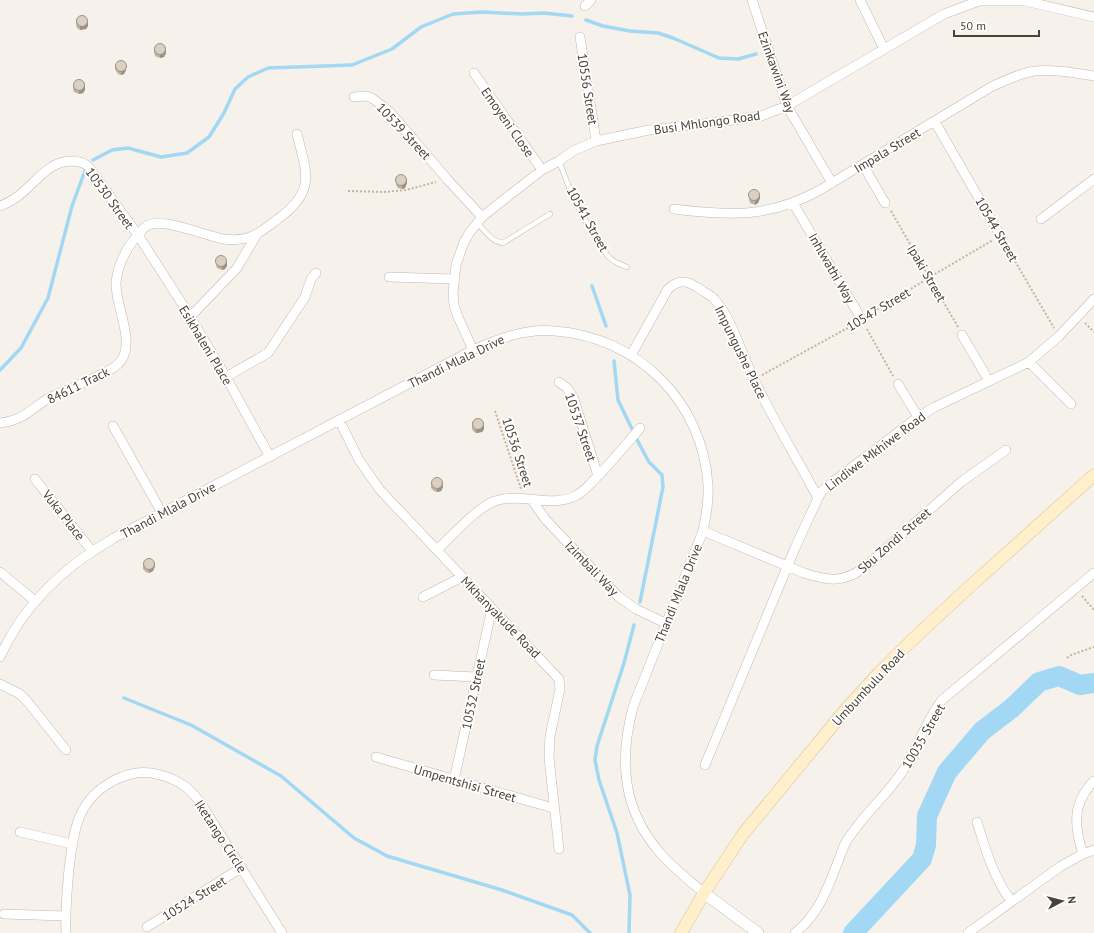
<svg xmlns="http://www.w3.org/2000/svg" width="1094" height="933" viewBox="0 0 1094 933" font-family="'PT Sans',sans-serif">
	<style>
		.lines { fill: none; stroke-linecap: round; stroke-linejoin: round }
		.stream { stroke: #a3d8f5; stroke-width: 3.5 }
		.river { stroke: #a3d8f5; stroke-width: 20 }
		.service-casing { stroke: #c2b9ab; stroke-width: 5.5 }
		.minor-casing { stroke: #c2b9ab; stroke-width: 10 }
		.tertiary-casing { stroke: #c2b9ab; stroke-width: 12 }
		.secondary-casing { stroke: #d8c397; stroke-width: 13 }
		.path { stroke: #c5b49c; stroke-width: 2; stroke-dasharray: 2 2; stroke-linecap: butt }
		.service { stroke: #fff; stroke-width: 4.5 }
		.minor { stroke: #fff; stroke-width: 9 }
		.tertiary { stroke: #fff; stroke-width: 11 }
		.secondary { stroke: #ffefcb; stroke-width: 12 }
		.wall { fill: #bcb3a6 }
		.shaded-wall { fill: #999287 }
		.building { fill: #dbd0c1; stroke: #999287 }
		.labels { text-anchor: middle; stroke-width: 3.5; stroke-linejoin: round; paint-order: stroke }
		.street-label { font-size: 13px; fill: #4a4237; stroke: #fff }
	</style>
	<rect width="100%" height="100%" fill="#f6f1ea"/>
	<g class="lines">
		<path class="stream" d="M586 20 603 26 630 31 658 33 673 38 719 58 738 59 756 54
			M93 160 112 150 128 148 161 157 187 153 209 137 224 113 235 89 248 77 268 68 352 65 392 49 421 27 453 14 482 12 522 14 544 13 572 16
			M592 286 606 326
			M614 361 618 400 632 429
			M0 370 21 348 48 298 72 206 86 168
			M636 438 649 462 662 475 663 487 640 602
			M124 698 191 725 281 776 354 838 387 856 502 890 572 915 590 933
			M629 933 630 895 617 833 599 780 595 760 597 746 624 663 634 625"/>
		<path class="river" d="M853 933 922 859 926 845 927 816 947 772 982 731 1012 708 1039 682 1059 676 1080 685 1094 683"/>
		<g class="service-casing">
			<path id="service" d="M559 161 572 195 581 213 607 255C613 262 619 264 627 267
				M477 223C485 231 492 242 503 243L550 214"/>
		</g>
		<g class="minor-casing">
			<path id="minor" d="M752 0 787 106 832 183
				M860 0 884 49
				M585 6 591 0
				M580 37 596 141
				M474 73 542 170
				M354 97 366 96 372 98 390 112 447 179 482 217
				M935 122 1000 235
				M863 165 885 203
				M793 203 862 320
				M0 206C5 204 10 202 14 199 33 187 46 162 70 161 77 161 83 162 88 166L138 235 188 313 226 377 270 457
				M674 209C730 216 769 218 820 190L991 87C1004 81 1019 73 1035 71 1054 69 1075 73 1094 76
				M1041 219 1094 179
				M389 277 454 279
				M190 317 237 268 257 234
				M962 335 989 381
				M473 350 458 317 454 305 453 293 456 265 464 242 470 232 482 217 502 201 542 170 559 161 573 151 596 141 649 130 712 123 761 116 787 106 944 14 979 1H1025L1094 17
				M631 355 668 289C681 277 690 282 703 291 707 294 712 296 715 300 734 322 741 354 754 379 773 420 797 458 818 498
				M1029 362 1071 404
				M226 377 268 353 305 297 311 279 316 273
				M559 382 567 388 574 399 598 476
				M898 384 918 417
				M339 420 359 460 380 490 559 679 560 689 550 736 549 758 559 849
				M0 423C27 420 32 406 53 396 69 389 84 383 100 375 106 372 113 369 118 364 138 345 115 307 116 283 118 261 130 242 145 227 158 215 206 236 223 239 231 240 239 240 247 238 259 235 268 226 278 219 316 191 307 174 297 134
				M113 426 162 513
				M35 479 92 551
				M531 499 546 520 619 597 636 609 665 623
				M703 531 804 573C829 581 842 583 864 568L961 482 1006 450
				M437 550C452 536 476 508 495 501 522 492 552 509 577 495 583 492 588 486 593 481 610 464 625 446 640 428
				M0 572 35 601
				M423 597 462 577
				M0 657C23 605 65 566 114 538L473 350C498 339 526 328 555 331 638 337 703 402 708 485 709 501 706 516 703 531L633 707C619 760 622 810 661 854 673 868 689 880 704 893
				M434 675 476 677
				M0 684 20 694 27 701 66 750
				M376 757 553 808
				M705 765 795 548 818 498 822 491 834 481 918 417 935 407 1029 362 1059 336 1094 299
				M454 780 492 608
				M977 822C986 851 993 876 1011 901
				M20 832 72 844
				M1083 854C1074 826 1072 803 1094 781
				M4 914 65 916
				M147 927 241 868
				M66 933C65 911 67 890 69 869 73 835 76 803 108 784 117 778 126 775 136 773 151 771 170 776 183 785 190 789 195 796 200 802L282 933
				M795 933C818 915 827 890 837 864 840 857 842 850 845 844 860 817 885 798 902 772 918 749 925 722 942 700L1094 573
				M968 933 1061 866 1083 854 1094 850"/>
		</g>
		<g class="tertiary-casing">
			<path id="tertiary" d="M704 893 758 933"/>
		</g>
		<g class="secondary-casing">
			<path id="secondary" d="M681 933 704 893 743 834 847 708 879 673 911 641 967 589 1094 475"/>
		</g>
		<path class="path" d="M348 191 384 192 406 190 436 182
			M891 211 958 327
			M1005 244 1054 328
			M870 314 935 274 993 240
			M1085 323 1094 332
			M867 329 893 376
			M762 375 853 325
			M495 411 521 489
			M1082 596 1094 610
			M1067 658 1071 655 1094 647"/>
		<use href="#service" class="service"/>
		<use href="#minor" class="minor"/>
		<use href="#tertiary" class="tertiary"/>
		<use href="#secondary" class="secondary"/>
	</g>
	<path class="wall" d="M76 21 88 26 86 29 80 30 77 28 76 24Z
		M154 49 166 53 164 57 160 58 155 56 154 52Z
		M115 66 126 70 124 74 121 75 118 74 115 69Z
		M73 85 85 90 83 93 79 94 74 92 73 89Z
		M396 181 407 183 405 188 402 189 398 188 396 185Z
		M749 195 760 198 758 203 755 205 750 203 749 199Z
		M216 261 227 266 225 269 222 270 217 268 216 265Z
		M472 424 484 429 482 432 476 433 473 431 472 428Z
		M431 485 443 487 441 491 437 492 434 491 431 488Z
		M143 565 155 566 153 571 149 573 146 572 143 569Z"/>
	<path class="shaded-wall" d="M88 22V26L86 29 80 30V26Z
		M166 50V53L164 57 160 58V54Z
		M126 67V70L124 74 121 75V72Z
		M85 86V90L83 93 79 94V91Z
		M407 179V183L405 188 402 189V185Z
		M760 195V198L758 203 755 205V201Z
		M227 262V266L225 269 222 270V267Z
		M484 425V429L482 432 476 433V430Z
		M443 484V487L441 491 437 492V488Z
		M155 563V566L153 571 149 573V569Z"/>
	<path class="building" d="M76.5 21a5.5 5.5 0 1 1 11 0a5.5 5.5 0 1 1-11 0Z
		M154.5 49a5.5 5.5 0 1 1 11 0a5.5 5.5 0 1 1-11 0Z
		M115.5 66a5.5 5.5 0 1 1 11 0a5.5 5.5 0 1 1-11 0Z
		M73.5 85a5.5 5.5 0 1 1 11 0a5.5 5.5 0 1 1-11 0Z
		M395.5 180a5.5 5.5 0 1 1 11 0a5.5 5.5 0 1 1-11 0Z
		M748.5 195a5.5 5.5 0 1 1 11 0a5.5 5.5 0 1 1-11 0Z
		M215.5 261a5.5 5.5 0 1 1 11 0a5.5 5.5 0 1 1-11 0Z
		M472.5 424a5.5 5.5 0 1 1 11 0a5.5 5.5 0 1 1-11 0Z
		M431.5 483a5.5 5.5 0 1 1 11 0a5.5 5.5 0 1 1-11 0Z
		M143.5 564a5.5 5.5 0 1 1 11 0a5.5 5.5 0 1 1-11 0Z"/>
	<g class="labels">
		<g class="street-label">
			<text transform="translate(777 72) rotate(70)" y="5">Ezinkawini Way</text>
			<text transform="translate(588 89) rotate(81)" y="5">10556 Street</text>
			<text transform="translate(508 122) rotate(55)" y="5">Emoyeni Close</text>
			<text transform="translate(707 122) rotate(-8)" y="5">Busi Mhlongo Road</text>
			<text transform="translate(404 131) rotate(47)" y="5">10539 Street</text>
			<text transform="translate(887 150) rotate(-31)" y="5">Impala Street</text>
			<text transform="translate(110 198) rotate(54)" y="5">10530 Street</text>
			<text transform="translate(588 219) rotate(61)" y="5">10541 Street</text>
			<text transform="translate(997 229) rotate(60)" y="5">10544 Street</text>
			<text transform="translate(832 268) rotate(60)" y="5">Inhlwathi Way</text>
			<text transform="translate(927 273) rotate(60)" y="5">Ipaki Street</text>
			<text transform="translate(878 309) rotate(-31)" y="5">10547 Street</text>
			<text transform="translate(206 345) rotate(59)" y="5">Esikhaleni Place</text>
			<text transform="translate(741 352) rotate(64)" y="5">Impungushe Place</text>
			<text transform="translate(456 361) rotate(-26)" y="5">Thandi Mlala Drive</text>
			<text transform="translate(78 385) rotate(-26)" y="5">84611 Track</text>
			<text transform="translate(581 427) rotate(71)" y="5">10537 Street</text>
			<text transform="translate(875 451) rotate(-37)" y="5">Lindiwe Mkhiwe Road</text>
			<text transform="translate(518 452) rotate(72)" y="5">10536 Street</text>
			<text transform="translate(168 510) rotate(-28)" y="5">Thandi Mlala Drive</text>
			<text transform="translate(64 515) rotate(52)" y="5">Vuka Place</text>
			<text transform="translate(894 540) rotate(-41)" y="5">Sbu Zondi Street</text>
			<text transform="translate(592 568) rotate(46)" y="5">Izimbali Way</text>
			<text transform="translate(678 593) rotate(-68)" y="5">Thandi Mlala Drive</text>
			<text transform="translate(501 617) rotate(46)" y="5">Mkhanyakude Road</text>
			<text transform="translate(868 687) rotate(-47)" y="5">Umbumbulu Road</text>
			<text transform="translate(473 694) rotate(-78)" y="5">10532 Street</text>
			<text transform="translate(923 736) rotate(-60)" y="5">10035 Street</text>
			<text transform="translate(465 783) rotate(16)" y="5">Umpentshisi Street</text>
			<text transform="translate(221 836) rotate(57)" y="5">Iketango Circle</text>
			<text transform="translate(194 898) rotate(-32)" y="5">10524 Street</text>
		</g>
	</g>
	<g transform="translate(1062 901) rotate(83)" stroke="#ffffff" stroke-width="3" paint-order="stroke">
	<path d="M0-3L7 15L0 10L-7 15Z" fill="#4a4237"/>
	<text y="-6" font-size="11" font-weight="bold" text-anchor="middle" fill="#4a4237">N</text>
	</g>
	<path d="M954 30v6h85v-6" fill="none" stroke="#4a4237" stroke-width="2"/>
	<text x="960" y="30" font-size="12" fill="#4a4237" stroke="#ffffff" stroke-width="3" paint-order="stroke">50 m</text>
</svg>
